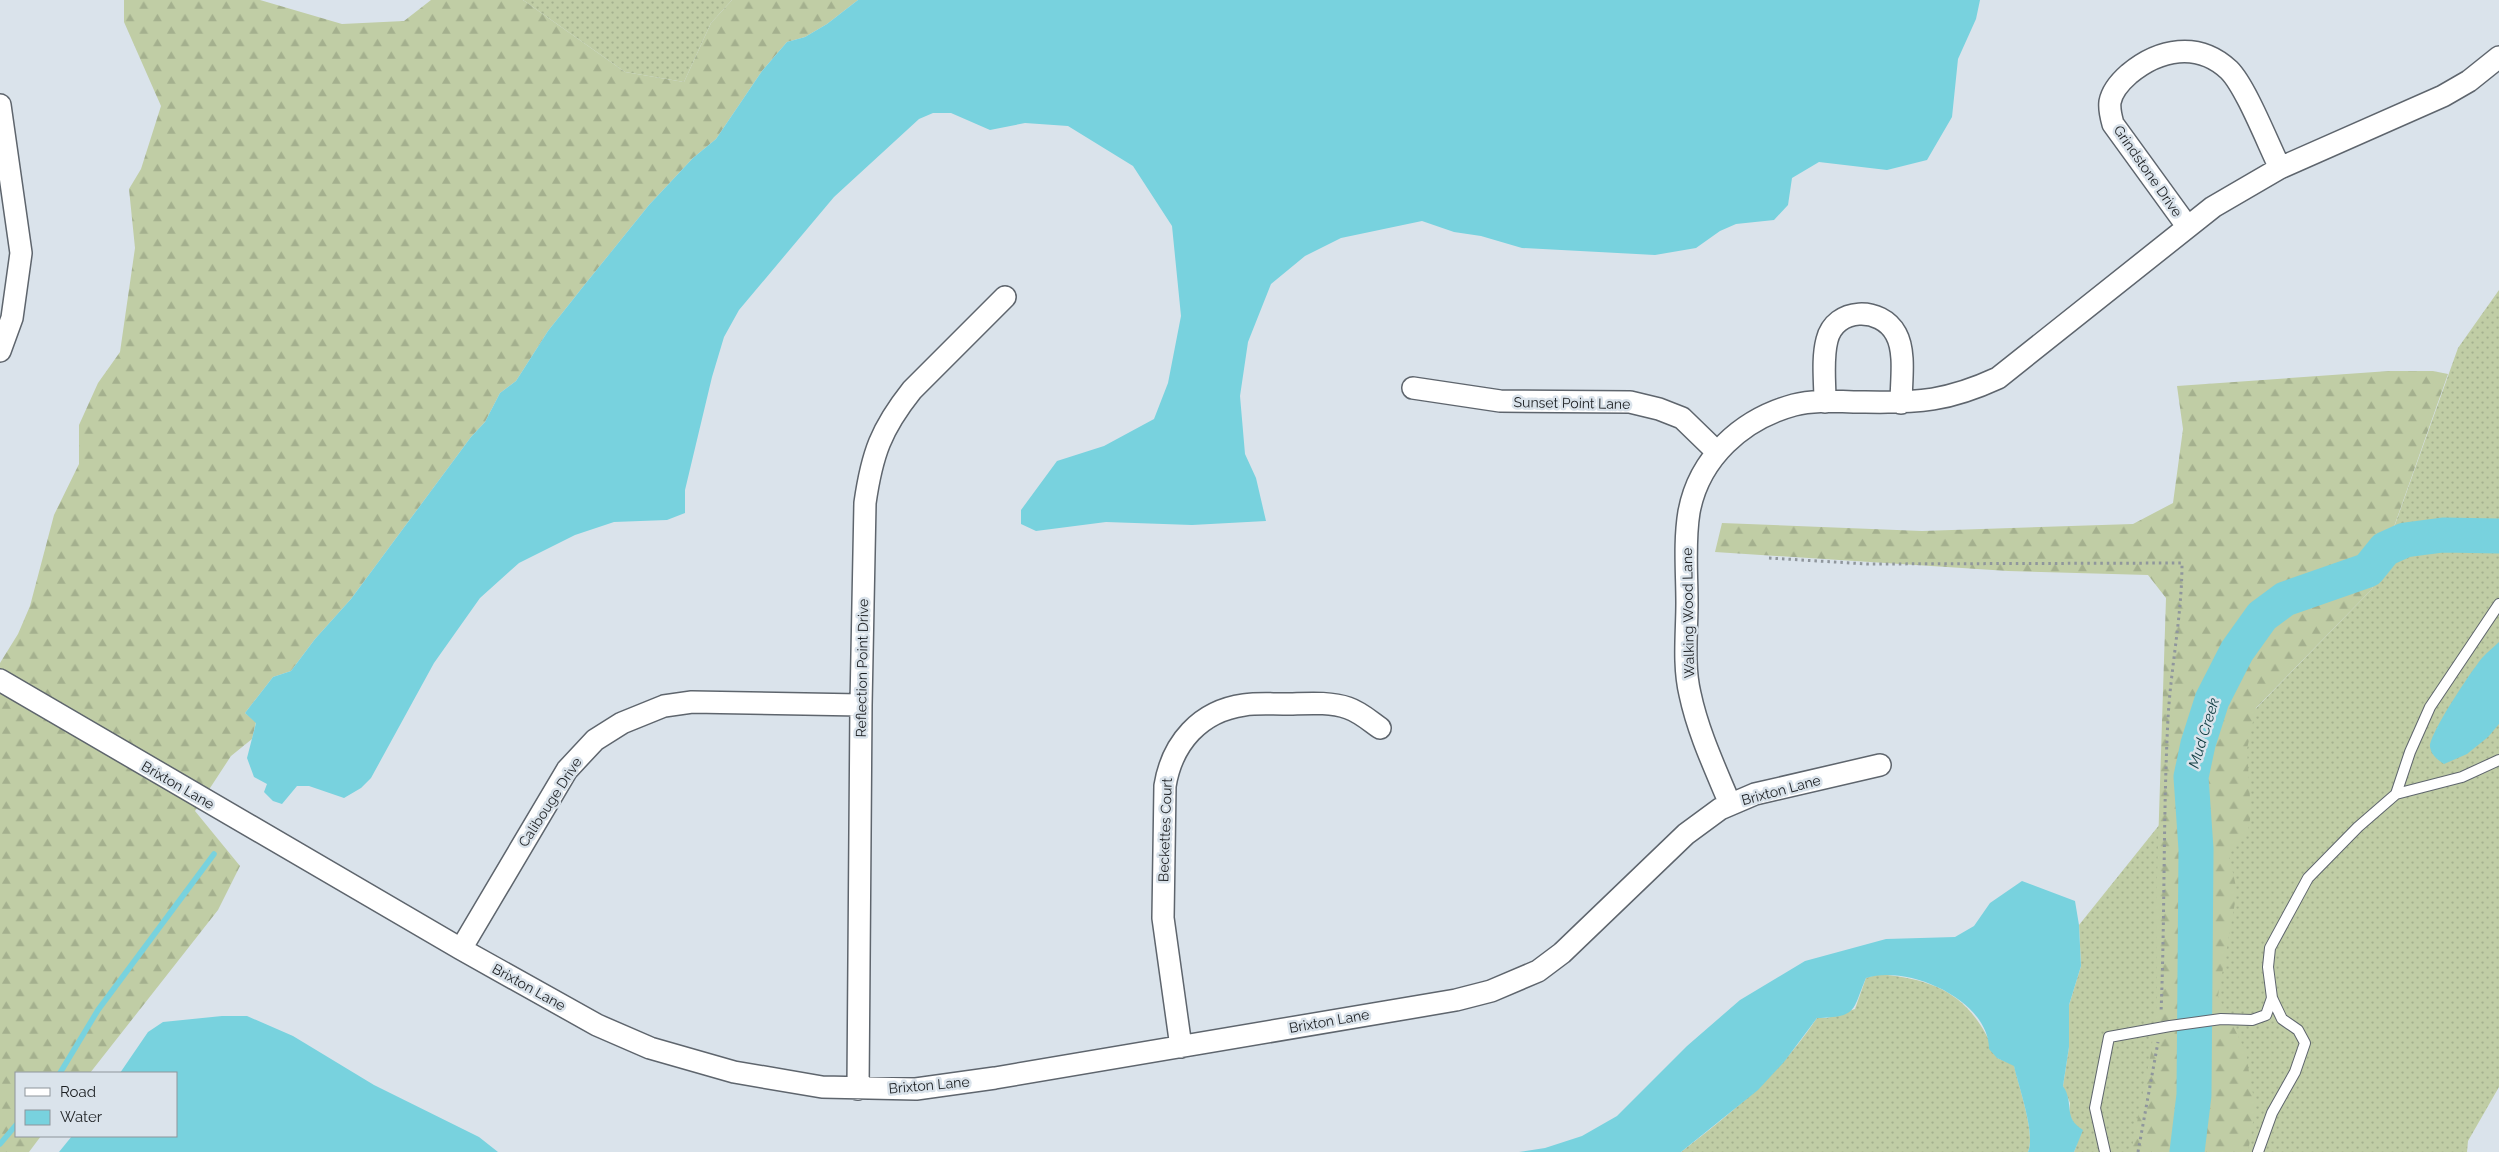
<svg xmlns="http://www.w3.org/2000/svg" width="2499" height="1152" viewBox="0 0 2499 1152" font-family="Raleway,sans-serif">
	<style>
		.grass { fill: url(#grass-dots) }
		.forest { fill: url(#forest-firs) }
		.water { fill: #78d2de }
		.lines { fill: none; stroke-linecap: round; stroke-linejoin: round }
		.stream { stroke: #78d2de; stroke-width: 5.5 }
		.river { stroke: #78d2de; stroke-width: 35 }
		.service-casing { stroke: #5e656d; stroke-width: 12 }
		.minor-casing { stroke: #5e656d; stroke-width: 24 }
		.path { stroke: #8f969c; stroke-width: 3; stroke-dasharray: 2.5 4; stroke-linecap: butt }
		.service { stroke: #fff; stroke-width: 10 }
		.minor { stroke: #fff; stroke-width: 21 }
		.labels { text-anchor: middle; stroke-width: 5; stroke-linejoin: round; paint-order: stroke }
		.street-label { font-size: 14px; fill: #1c1f22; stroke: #dae3eb }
		.water-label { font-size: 15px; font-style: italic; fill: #164146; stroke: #dae3eb }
	</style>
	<defs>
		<pattern id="grass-dots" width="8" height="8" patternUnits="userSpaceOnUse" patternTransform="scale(1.25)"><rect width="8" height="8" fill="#c0cda5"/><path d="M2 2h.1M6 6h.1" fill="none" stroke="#a4b08e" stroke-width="1.8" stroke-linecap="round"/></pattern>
		<pattern id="forest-firs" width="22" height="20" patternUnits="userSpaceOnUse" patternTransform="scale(1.25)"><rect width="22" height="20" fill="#c0cda5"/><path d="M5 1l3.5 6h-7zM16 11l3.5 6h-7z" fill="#a4b08e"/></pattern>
	</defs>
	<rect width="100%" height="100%" fill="#dae3eb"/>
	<path class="grass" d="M523 0H732L711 23 684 82 625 72Z
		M2499 290V1087L2468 1141 2467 1152H2074L2077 1144 2074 1124 2069 1114 2070 1103 2063 1086 2069 1047V1005L2081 966 2079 925 2237 728 2372 589 2458 348Z
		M1879 974C1942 980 1973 998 1997 1058L2014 1065C2018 1085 2036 1134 2028 1152H1681C1735 1110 1778 1076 1817 1018H1827L1855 1009 1866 978Z"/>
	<path class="forest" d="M124 0H260L342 24 404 21 431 0H523L625 72 684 82 711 23 732 0H858L827 24 805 37 787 42 762 71 716 139 693 158 649 205 582 288 548 331 516 381 500 393 485 422 471 437 351 599 315 639 291 671 273 677 245 713 256 722 252 739 231 756 195 811 240 866 218 910 90 1073H16V1136H41L29 1152H0V663L18 634 30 606 54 515 79 464V425L98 383 120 352 135 248 129 189 141 169 161 106 124 22Z
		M2389 371H2433L2448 374 2372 589 2256 708 2247 749 2251 815 2247 835 2229 854 2236 887V897L2218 996 2246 1052 2251 1086 2256 1105 2248 1152H2131L2151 1053 2157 1002 2156 908 2166 598 2148 575 2008 571 1715 552 1722 523 1922 531 2133 524 2173 503 2183 429 2177 386Z"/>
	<path class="water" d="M858 0H1980L1976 19 1958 59 1952 117 1927 160 1887 170 1819 162 1792 178 1788 205 1774 220 1736 224 1720 231 1696 248 1655 255 1522 248 1481 236 1454 232 1422 221 1341 238 1305 256 1271 284 1248 342 1240 396 1245 454 1256 478 1266 521 1192 525 1106 522 1036 531 1021 524V510L1057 461 1104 446 1154 419 1168 383 1181 316 1172 226 1133 166 1068 126 1025 123 990 130 951 113H933L919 119 834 197 739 310 724 337 712 377 685 490V513L667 520 614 522 575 535 519 563 480 598 434 663 371 778 361 788 344 798 309 786H297L282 804 273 801 264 792 267 784 254 777 247 758 256 723 245 713 273 677 291 671 315 639 351 599 471 437 485 422 500 393 516 381 548 331 582 288 649 205 693 158 716 139 762 71 787 42 805 37 827 24Z
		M2499 642V724L2488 737 2467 754 2444 764C2438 760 2431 755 2430 747 2429 734 2472 670 2482 658 2487 652 2494 647 2499 642Z
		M2022 881 2075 901 2079 925 2081 966 2069 1005V1047L2063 1086C2075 1104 2062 1117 2083 1130L2074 1152H2028C2036 1134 2018 1085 2014 1066L1997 1058 1989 1049C1989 1000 1908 964 1866 978 1852 1011 1858 1017 1817 1018L1784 1062 1758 1090 1681 1152H1519L1545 1148 1582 1136 1617 1116 1687 1046 1740 1000 1805 961 1886 939 1955 937 1974 926 1990 903Z
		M222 1016H247L293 1036 374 1085 479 1137 498 1152H59L72 1136H176V1073H120L148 1032 163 1022Z"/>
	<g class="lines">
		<path class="stream" d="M60 1073 98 1010 214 854
			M0 1144 16 1125"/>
		<path class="river" d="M2187 1152 2194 1095 2196 849 2191 777 2198 744 2212 700 2237 651 2262 616 2285 599 2368 570 2385 549 2405 540 2443 535 2499 536"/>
		<g class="service-casing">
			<path id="service" d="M2396 794 2462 777 2499 760
				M2105 1152 2095 1108 2109 1037 2170 1026 2221 1019 2252 1020 2266 1015 2272 998
				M2258 1152 2272 1113 2295 1072 2305 1043 2298 1030 2282 1019 2272 998 2268 967 2270 948 2308 878 2358 827 2396 794 2410 752 2430 707 2499 604"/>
		</g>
		<g class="minor-casing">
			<path id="minor" d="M0 105 21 253 12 318 0 351
				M2187 226 2113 124C2111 117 2109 110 2110 102 2112 91 2121 81 2129 74 2159 49 2198 41 2229 70 2246 87 2268 144 2280 168
				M1413 388 1500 401 1630 402 1659 409 1682 418 1716 451
				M1825 402C1825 382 1822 359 1827 340 1835 307 1881 306 1896 334 1906 352 1901 382 1901 403
				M0 680 461 949 597 1025 650 1048 734 1072 822 1087 916 1089 995 1078 1456 1000 1491 991 1538 971 1562 953 1686 834 1720 809 1755 794 1880 765
				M1730 804C1715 768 1698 732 1690 694 1683 665 1687 632 1687 603 1687 574 1684 542 1689 512 1699 458 1742 419 1794 405 1816 399 1843 402 1865 402 1919 403 1948 401 1998 378L2213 207 2280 168 2443 96 2469 81 2499 57
				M461 949 567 770 595 740 622 723 664 706 692 702 861 705
				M1181 1047 1163 918 1165 786C1172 743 1200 711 1244 705 1257 703 1270 704 1283 704 1303 704 1328 701 1348 708 1360 712 1370 721 1380 728
				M858 1089 861 705 865 503C872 454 881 429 912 390L1005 297"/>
		</g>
		<path class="path" d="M1769 558 1867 564 2182 563C2182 615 2171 666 2168 718 2163 816 2165 915 2161 1013
			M2138 1152 2158 1042"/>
		<use href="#service" class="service"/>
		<use href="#minor" class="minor"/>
	</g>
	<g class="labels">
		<g class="street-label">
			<text transform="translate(2148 171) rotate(55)" y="5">Grindstone Drive</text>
			<text transform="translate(1572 403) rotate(1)" y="5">Sunset Point Lane</text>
			<text transform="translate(1688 613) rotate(-91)" y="5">Walking Wood Lane</text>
			<text transform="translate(862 668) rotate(-89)" y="5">Reflection Point Drive</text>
			<text transform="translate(178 785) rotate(30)" y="5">Brixton Lane</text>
			<text transform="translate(1781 790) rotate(-15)" y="5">Brixton Lane</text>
			<text transform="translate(550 802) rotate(-57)" y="5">Calibouge Drive</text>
			<text transform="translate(1165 830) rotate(-88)" y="5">Beckettes Court</text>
			<text transform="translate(529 987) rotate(29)" y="5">Brixton Lane</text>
			<text transform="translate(1329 1021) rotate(-10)" y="5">Brixton Lane</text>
			<text transform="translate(929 1085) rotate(-5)" y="5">Brixton Lane</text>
		</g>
		<g class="water-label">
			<text transform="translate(2204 733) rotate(-73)" y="5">Mud Creek</text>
		</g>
	</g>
	<rect x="15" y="1072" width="162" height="65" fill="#dae3eb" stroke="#8e959b"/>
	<rect x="25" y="1088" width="25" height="8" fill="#ffffff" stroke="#8e959b"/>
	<text x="60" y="1097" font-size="15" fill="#1c1f22">Road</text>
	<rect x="25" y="1110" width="25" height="15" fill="#78d2de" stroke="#8e959b"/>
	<text x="60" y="1122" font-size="15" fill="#1c1f22">Water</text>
</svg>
